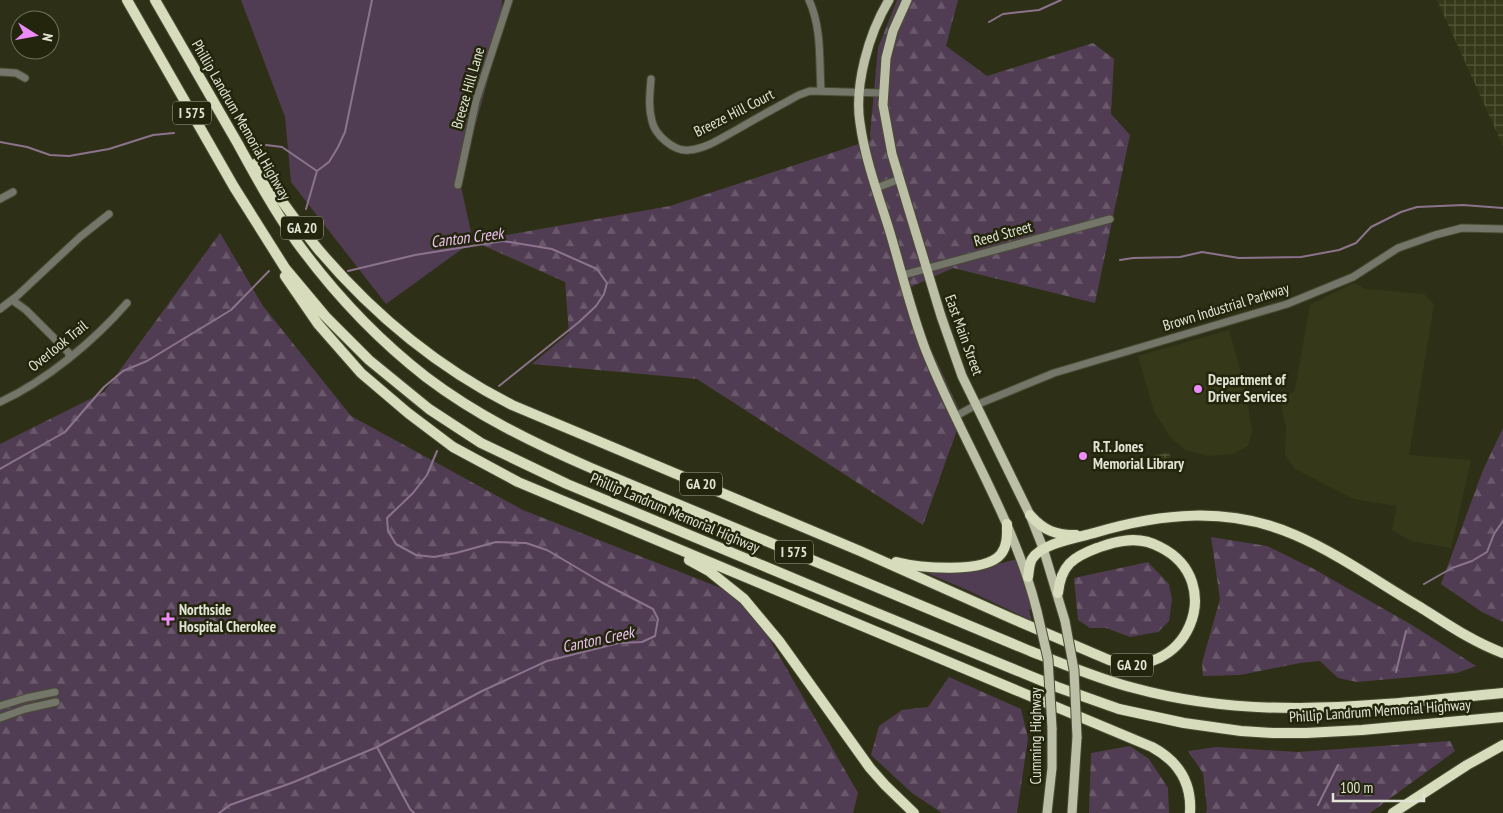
<svg xmlns="http://www.w3.org/2000/svg" width="1503" height="813" viewBox="0 0 1503 813" font-family="'PT Sans Narrow',sans-serif">
	<style>
		.built { fill: #363919 }
		.industrial { fill: url(#industrial-grid) }
		.green { fill: #513d53 }
		.forest { fill: url(#forest-firs) }
		.lines { fill: none; stroke-linecap: round; stroke-linejoin: round }
		.stream { stroke: #8b738d; stroke-width: 2 }
		.minor-casing { stroke: #4a4d34; stroke-width: 9 }
		.major-casing { stroke: #4a4d34; stroke-width: 11 }
		.highway-casing { stroke: #4a4d34; stroke-width: 12 }
		.minor { stroke: #74766a; stroke-width: 7 }
		.major { stroke: #bbbfa5; stroke-width: 9 }
		.highway { stroke: #d7dcbc; stroke-width: 10 }
		.major-bridge-casing { stroke: #4a4d34; stroke-width: 11; stroke-linecap: butt }
		.major-bridge { stroke: #bbbfa5; stroke-width: 9 }
		.poi-dot { fill: #ed8cf9; stroke: #23260c; stroke-width: 2 }
		.labels { text-anchor: middle; stroke-width: 5; stroke-linejoin: round; paint-order: stroke }
		.shield { fill: #23260c; stroke: #a8ab98; stroke-width: 1 }
		.shield-label { font-size: 14px; font-weight: bold; fill: #e1e4d4 }
		.street-label { font-size: 15px; fill: #e1e4d4; stroke: #23260c }
		.poi-label { font-size: 15px; font-weight: bold; fill: #e1e4d4; stroke: #23260c; text-anchor: start }
		.water-label { font-size: 16px; font-style: italic; fill: #ebc0f0; stroke: #23260c }
	</style>
	<defs>
		<pattern id="industrial-grid" width="8" height="8" patternUnits="userSpaceOnUse" patternTransform="scale(1.25)"><rect width="8" height="8" fill="#363919"/><path d="M0 4h8M4 0v8" fill="none" stroke="#53563a"/></pattern>
		<pattern id="forest-firs" width="22" height="20" patternUnits="userSpaceOnUse" patternTransform="scale(1.25)"><rect width="22" height="20" fill="#513d53"/><path d="M5 1l3.5 6h-7zM16 11l3.5 6h-7z" fill="#6a596b"/></pattern>
	</defs>
	<rect width="100%" height="100%" fill="#2d3016"/>
	<path class="built" d="M1354 283 1365 289 1424 294 1434 304 1409 455 1471 460 1451 548 1411 541 1392 530 1397 506 1354 499 1295 469 1285 454 1286 428 1281 403 1295 390 1310 305Z
		M1229 330 1245 387 1252 431 1248 446 1233 454 1209 456 1185 450 1171 438 1154 411 1138 356Z"/>
	<path class="industrial" d="M1437 0H1503V146Z
		M1169 452 1173 468 1157 472 1153 456Z"/>
	<path class="green" d="M241 0H502L501 32 460 182 473 241 386 304 291 182 285 117Z
		M1017 559 1032 610H1029L1032 621 965 589 922 571 990 566Z"/>
	<path class="forest" d="M897 0H958L946 46 987 76 1093 43 1114 59 1111 114 1130 135 1095 303 953 268 904 290 962 416 923 525 697 379 532 364 569 333 565 282 473 241 670 206 871 140 870 135 878 48Z
		M220 233 263 306 351 416 523 510 746 598 858 793 853 813H0V444L104 392Z
		M1503 428V622L1482 612 1441 584 1483 470Z
		M1211 537 1267 546 1312 568 1412 625 1476 666 1457 673 1357 682 1338 678 1320 661 1300 663 1240 675 1203 676 1202 663 1220 599Z
		M1148 562 1169 584 1172 600 1169 621 1158 632 1130 637 1106 628H1090L1078 620 1074 578Z
		M949 677 1021 709 1028 738 1017 813H942L912 793 871 755 879 726 902 710 928 707Z
		M1450 741 1455 751 1370 813H1206L1207 808 1203 773 1188 751 1216 747 1298 752Z
		M1130 746 1149 759 1168 788 1169 813H1089L1091 753Z"/>
	<g class="lines">
		<path class="stream" d="M989 22 1003 14 1039 10 1061 0
			M0 142 27 147 50 155 69 156 109 149 153 135 174 133
			M266 145 282 147 317 171
			M306 209 317 171 329 162 338 147 345 132 372 0
			M1120 260 1133 258 1180 257 1202 252 1239 258 1301 257 1339 250 1356 243 1371 227 1401 212 1417 207 1463 205 1503 208
			M348 271 415 255 503 241 552 249 597 269 607 283 604 294 596 306 579 322 499 386
			M0 469 65 432 104 387 123 371 147 361 231 310 269 271
			M1424 584 1452 568 1472 561 1487 552 1494 534 1503 521
			M1396 672 1406 631
			M377 747 410 809 414 813
			M1318 805 1338 765
			M219 813 230 805 294 782 377 747 482 691 547 661 619 643 642 642 655 636 658 619 653 609 601 582 547 550 526 543 496 542 456 553 434 557 416 555 396 544 388 531 387 518 413 493 427 475 437 451"/>
		<g class="minor-casing">
			<path id="minor" d="M809 0C822 29 819 59 821 90
				M0 72 16 73 25 78
				M651 79C650 93 648 107 652 121 655 135 674 152 689 150 706 149 723 137 738 129 758 117 779 106 799 95L810 91 882 93
				M458 185 476 101 509 0
				M876 188 900 179
				M0 199 13 192
				M903 275 1110 219
				M12 300 26 310 69 353V357
				M0 309 17 296 80 237 109 214
				M0 402C46 381 94 341 127 303
				M956 416 976 405 1054 373 1287 304 1353 277 1398 248 1435 235 1462 228 1503 229
				M0 706 26 698 55 692
				M0 718 25 709 56 702"/>
		</g>
		<g class="major-casing">
			<path id="major" d="M889 0C869 33 854 85 860 123 865 159 878 194 889 229 901 269 911 312 926 351 961 439 1014 519 1037 611
				M907 0 893 31 886 58 883 105 892 154 941 316 962 376 1030 515 1043 548 1065 621
				M1047 813 1052 768V728
				M1072 813 1077 737"/>
		</g>
		<g class="highway-casing">
			<path id="highway" d="M127 0 234 187 285 268 326 317 369 360 429 409 481 443 567 484 867 609 1057 687 1119 709 1184 723 1241 731 1273 733H1306L1362 730 1503 717
				M155 0C183 48 210 96 238 144 256 177 274 210 296 241 333 292 376 338 426 377 476 415 533 443 591 468L1030 651C1064 664 1098 679 1134 688 1258 722 1377 705 1503 693
				M255 164C276 192 296 222 318 249 373 314 437 367 512 405L860 551 1013 619 1109 660C1187 685 1229 581 1160 547 1149 541 1135 539 1123 541 1114 542 1106 545 1097 548 1073 557 1061 565 1058 593
				M285 276 318 324 361 373 408 413 453 447 518 482 1152 747C1178 761 1192 783 1190 813
				M1030 515C1044 531 1056 535 1076 535
				M689 560 709 571 744 599 779 641 870 768 885 785 914 813
				M896 562C920 568 985 574 1001 554 1008 545 1007 534 1007 524
				M1028 577C1029 571 1029 564 1032 559 1042 543 1077 538 1094 533 1161 513 1229 506 1295 535 1339 554 1379 583 1420 607 1447 624 1473 642 1503 653
				M1393 813 1467 765 1503 745"/>
		</g>
		<use href="#minor" class="minor"/>
		<use href="#major" class="major"/>
		<use href="#highway" class="highway"/>
		<g class="major-bridge-casing">
			<path id="major-bridge" d="M1037 611 1048 659 1052 728
				M1065 621 1074 670 1077 737"/>
		</g>
		<use href="#major-bridge" class="major-bridge"/>
	</g>
	<g class="poi-dot">
		<circle cx="1198" cy="389" r="5"/>
		<circle cx="1083" cy="456" r="5"/>
		<path d="M165.5 611.5h5v5h5v5h-5v5h-5v-5h-5v-5h5z"/>
	</g>
	<g class="labels">
		<g class="shield">
			<rect x="173" y="101.5" width="38" height="23" rx="4"/>
			<rect x="281" y="216.5" width="42" height="23" rx="4"/>
			<rect x="680" y="472.5" width="42" height="23" rx="4"/>
			<rect x="775" y="540.5" width="38" height="23" rx="4"/>
			<rect x="1111" y="653.5" width="42" height="23" rx="4"/>
		</g>
		<g class="shield-label">
			<text x="192" y="118">I 575</text>
			<text x="302" y="233">GA 20</text>
			<text x="701" y="489">GA 20</text>
			<text x="794" y="557">I 575</text>
			<text x="1132" y="670">GA 20</text>
		</g>
		<g class="street-label">
			<text transform="translate(468 88) rotate(-74)" y="5">Breeze Hill Lane</text>
			<text transform="translate(734 113) rotate(-27)" y="5">Breeze Hill Court</text>
			<text transform="translate(241 120) rotate(60)" y="5">Phillip Landrum Memorial Highway</text>
			<text transform="translate(1003 234) rotate(-15)" y="5">Reed Street</text>
			<text transform="translate(1226 307) rotate(-17)" y="5">Brown Industrial Parkway</text>
			<text transform="translate(964 335) rotate(70)" y="5">East Main Street</text>
			<text transform="translate(58 346) rotate(-39)" y="5">Overlook Trail</text>
			<text transform="translate(675 513) rotate(23)" y="5">Phillip Landrum Memorial Highway</text>
			<text transform="translate(1380 711) rotate(-4)" y="5">Phillip Landrum Memorial Highway</text>
			<text transform="translate(1036 736) rotate(-90)" y="5">Cumming Highway</text>
		</g>
		<g class="poi-label">
			<text x="1208" y="385">Department of<tspan x="1208" dy="17">Driver Services</tspan></text>
			<text x="1093" y="452">R.T. Jones<tspan x="1093" dy="17">Memorial Library</tspan></text>
			<text x="179" y="615">Northside<tspan x="179" dy="17">Hospital Cherokee</tspan></text>
		</g>
		<g class="water-label">
			<text transform="translate(467 237) rotate(-7)" y="6">Canton Creek</text>
			<text transform="translate(598 639) rotate(-12)" y="6">Canton Creek</text>
		</g>
	</g>
	<g transform="translate(35 35) rotate(101)"><circle r="24" fill="#23260c" stroke="#6f725c"/>
	<path d="M0-4L9 19L0 12L-9 19Z" fill="#ed8cf9"/>
	<text y="-8" font-size="14" font-weight="bold" text-anchor="middle" fill="#e1e4d4">N</text>
	</g>
	<path d="M1333 793v8h91v-8" fill="none" stroke="#e1e4d4" stroke-width="2.5"/>
	<text x="1340" y="793" font-size="15" fill="#e1e4d4" stroke="#23260c" stroke-width="4" paint-order="stroke">100 m</text>
</svg>
